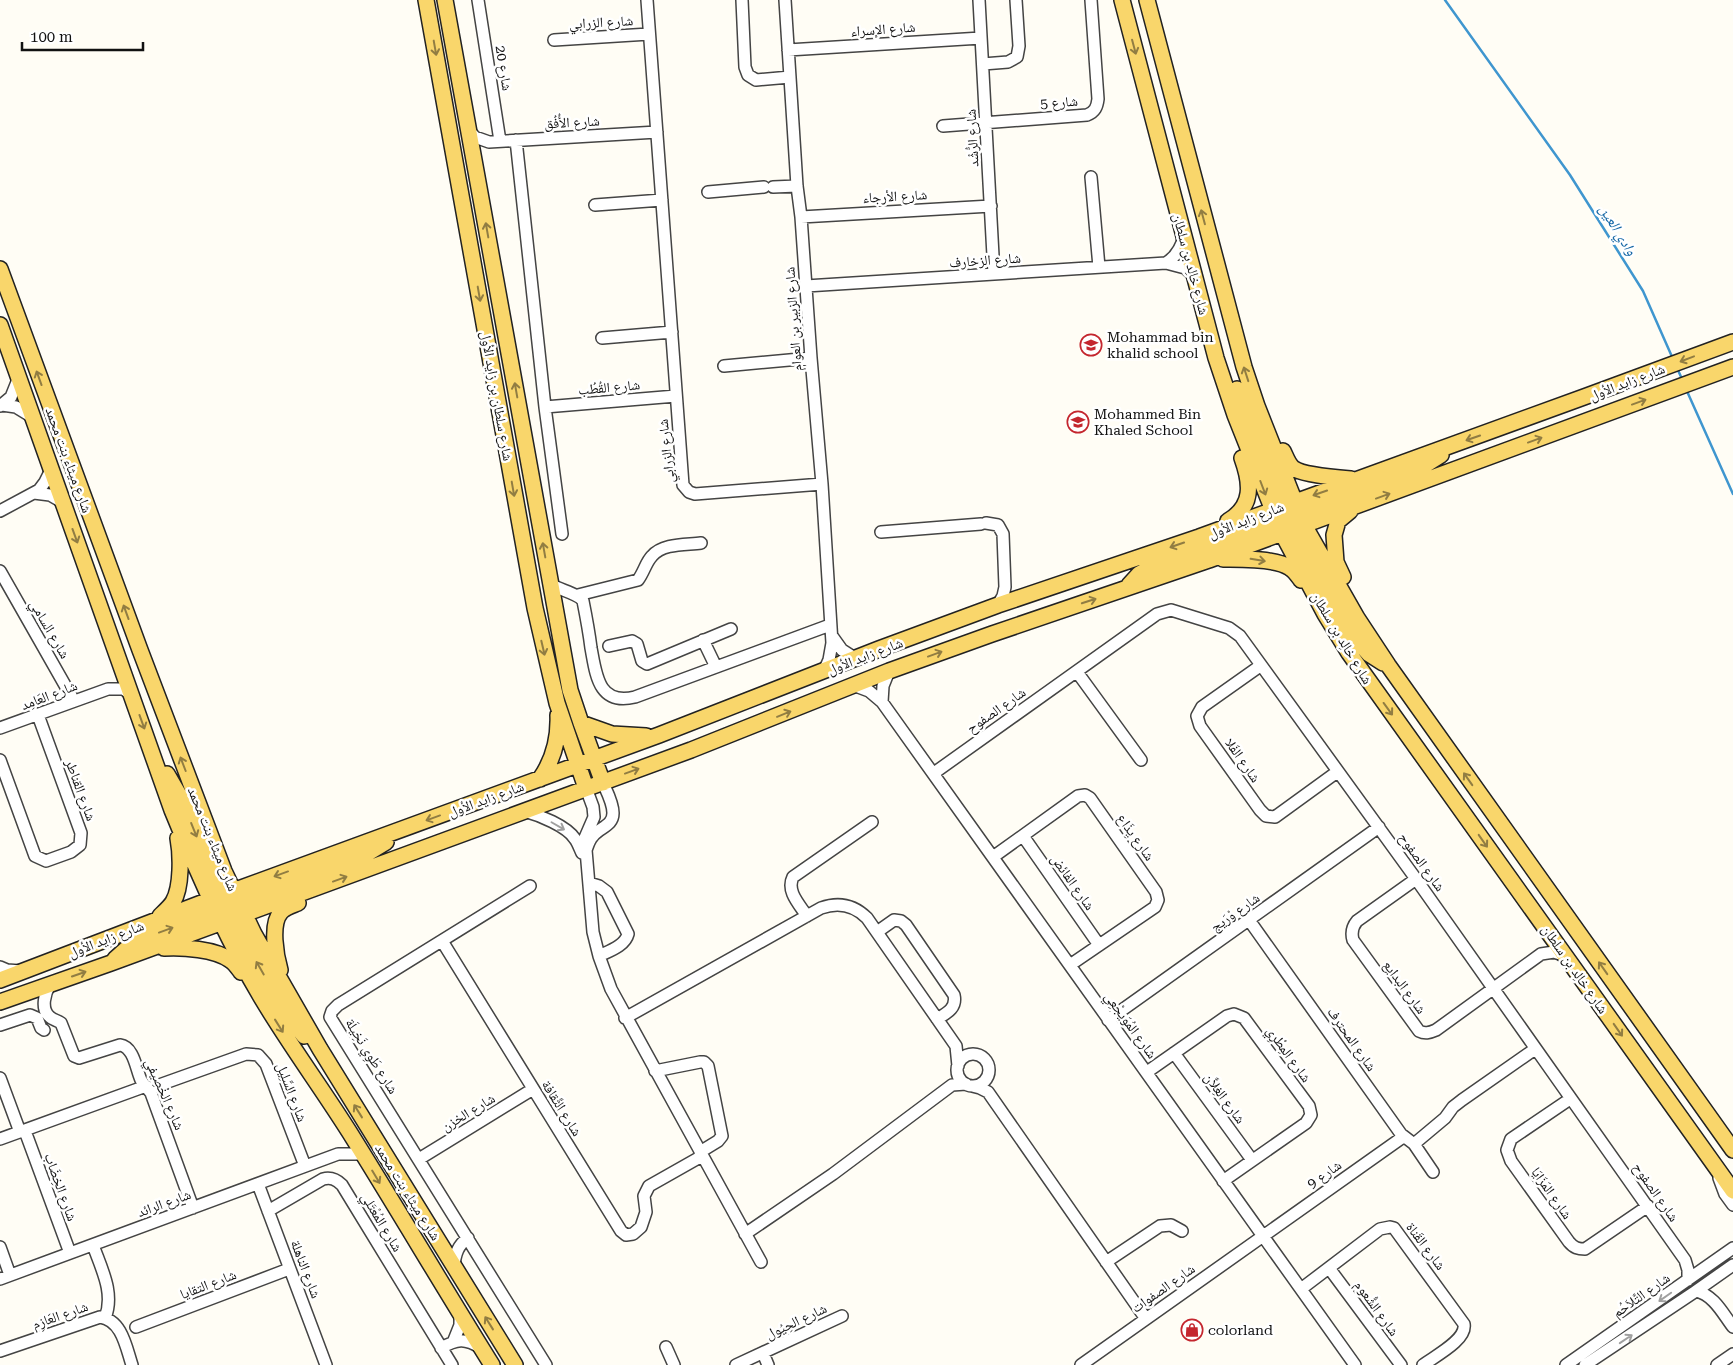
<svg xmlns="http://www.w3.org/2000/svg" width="1733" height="1365" viewBox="0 0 1733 1365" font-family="'Roboto Serif','Noto Naskh Arabic',serif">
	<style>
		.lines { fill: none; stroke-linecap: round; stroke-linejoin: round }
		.stream { stroke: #3f96cf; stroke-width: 2.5 }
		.minor-casing { stroke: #444; stroke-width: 14 }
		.major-casing { stroke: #222; stroke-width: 18 }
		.minor { stroke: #fff; stroke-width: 11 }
		.major { stroke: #f9d66b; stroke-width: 15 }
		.oneway { stroke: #917d42 }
		.oneway2 { stroke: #a0a0a0 }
		.labels { text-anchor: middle; stroke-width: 5; stroke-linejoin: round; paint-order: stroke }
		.street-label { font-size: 14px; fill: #111; stroke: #fff }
		.poi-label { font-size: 14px; fill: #111; stroke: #fff; text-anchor: start }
		.water-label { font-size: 15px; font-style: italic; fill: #1768a6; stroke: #fff }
	</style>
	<rect width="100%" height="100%" fill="#fffdf5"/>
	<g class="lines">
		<path class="stream" d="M1445 0 1570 175 1643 291 1673 359
			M1677 368 1682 379
			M1686 389 1733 494"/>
		<g class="minor-casing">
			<path id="minor" d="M478 0 500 141
				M647 0 683 485 689 492 695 494 822 484
				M742 0 745 67 748 75 756 80 790 77
				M785 0 797 186 801 217 811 358 822 484 832 643 829 660 824 671
				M979 0 994 274
				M554 40 649 34
				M788 50 981 38
				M983 64 1008 62 1017 57 1019 46 1016 0
				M943 126 1087 115C1095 112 1097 107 1098 99L1091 0
				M468 130 475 137 489 142 657 132
				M516 140 545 407 562 534
				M1091 177 1099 267
				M773 187 797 186
				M708 192 764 187
				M595 205 662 200
				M801 217 991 206
				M1166 263C1177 256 1182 247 1184 235
				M806 286 1166 263 1185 268 1195 277
				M602 338 672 332
				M724 366 811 358
				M2 405 16 407 34 418
				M0 406 11 397 19 377
				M545 407 676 396
				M34 493 50 495 64 503
				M0 511 39 490 45 482 52 468
				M986 523 998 525 1003 534 1005 587 1003 596 998 605
				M881 532 981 524
				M0 571 74 701
				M550 584C560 590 579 594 583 601 586 616 589 632 591 648 596 674 598 706 635 697L830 625
				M578 595 638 580C644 572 646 562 652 556 663 543 686 545 701 543
				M832 636 842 650 856 659
				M703 640 716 667
				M609 646 632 641 637 644 642 661 647 664 731 629
				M1260 666 1202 707 1197 716 1200 726 1260 810 1266 816 1275 817 1337 772
				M1077 672 1141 760
				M853 685 869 691 882 702 1355 1365
				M882 702 883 686 889 671
				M0 728 108 689H123L132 695
				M0 760 35 856 46 861 71 852 80 845 81 833 38 715
				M934 773 1157 614 1171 610 1229 628 1240 636 1416 879 1685 1260 1688 1270V1280
				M603 783C607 792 613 803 613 813 613 826 600 827 593 836 589 840 588 845 586 850L593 932 599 956 611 989 761 1262
				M524 811C539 815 567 826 575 839 578 843 580 849 582 853
				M1023 836 1099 945
				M584 840 594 817 593 807 586 788
				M993 857 1078 796 1085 795 1090 798 1156 892 1158 900 1155 907 1070 965
				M1416 879 1357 921C1352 927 1351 933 1353 940L1419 1031C1425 1034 1429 1033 1436 1030L1541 954 1554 952 1566 956
				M589 883 599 886 607 892 628 934C625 946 609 951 599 956
				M530 886 338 1005 332 1011 330 1017 546 1365
				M807 916C799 904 786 891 793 877L872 822
				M1249 920 1401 1134 1414 1144 1433 1172
				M877 932 894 920 901 921 906 925 954 995C957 1008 947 1013 937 1019
				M442 941 621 1231 626 1235 633 1234 641 1227 646 1212 644 1196 649 1186 702 1156
				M0 967 7 970 21 971
				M50 984C45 993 40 1009 50 1017 53 1020 57 1020 61 1023L74 1056 79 1058 120 1045C134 1047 136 1069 141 1080 144 1085 148 1089 151 1093L193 1208
				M625 1018 821 908C838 902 854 905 867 918L956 1046 958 1066
				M1108 1020 1379 827
				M0 1025 30 1015 37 1018 41 1028 44 1030
				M1174 1053 1252 1160
				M957 1070a16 16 0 1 1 32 0a16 16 0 1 1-32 0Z
				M655 1071 700 1062H704L708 1066 722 1136 718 1141 700 1152
				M1147 1072 1227 1016 1234 1014 1244 1018 1309 1106 1311 1115 1306 1123 1223 1181
				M0 1078 20 1132
				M972 1086 980 1088 988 1092 1146 1319
				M148 1089 246 1054 258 1055 266 1064 305 1166
				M1570 1099 1511 1139 1507 1150 1511 1161 1569 1242C1574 1248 1578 1249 1585 1249L1648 1206
				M25 1131 70 1253
				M0 1139 146 1086
				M1414 1144 1445 1118 1453 1107 1462 1100 1535 1049
				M419 1159 533 1089
				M1719 1178 1725 1194 1733 1205
				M258 1184 326 1365
				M268 1211 323 1179C331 1177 336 1179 342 1185L452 1365
				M745 1234 833 1174 952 1085 966 1084
				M93 1245C101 1268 115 1293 105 1318
				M0 1247 10 1275
				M1106 1262 1160 1226 1171 1225 1182 1231
				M454 1266C455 1254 458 1245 468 1238
				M1329 1268 1401 1365
				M0 1279 338 1154H362
				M1301 1289 1380 1229 1390 1227 1394 1228 1464 1324C1467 1340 1435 1356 1423 1365
				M1696 1291C1714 1295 1723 1314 1733 1327
				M136 1327 289 1269
				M454 1340 460 1325V1314
				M666 1347 674 1365
				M441 1348C457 1339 465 1338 481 1348
				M0 1351 100 1317C122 1320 126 1347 132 1365
				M763 1353 768 1365
				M736 1365 842 1316
				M1081 1365 1403 1137
				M1566 1365 1733 1248
				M1585 1365 1696 1291 1733 1265
				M1717 1365 1733 1354"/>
		</g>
		<g class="major-casing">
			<path id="major" d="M426 0 535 608 557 703 586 788
				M445 0 570 690 581 723 603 783
				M1122 0 1216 358 1235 415 1282 533 1325 614 1349 653 1733 1191
				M1147 0 1244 367 1257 406 1304 525 1357 618 1388 665 1733 1150
				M0 269 140 650 224 871 254 934 320 1049 515 1365
				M0 325 172 810C198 874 226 938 261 997 289 1044 321 1087 350 1133 398 1210 444 1288 492 1365
				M1237 389 1284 505 1289 513
				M1283 451C1286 457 1288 464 1293 468 1302 475 1339 478 1351 479
				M1292 517 1419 469 1441 455
				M1228 521C1254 506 1251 483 1242 458
				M1289 521 1355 638 1369 654 1383 663
				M1223 559C1240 559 1276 558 1290 568 1295 571 1298 576 1301 580
				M1343 577 1336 562 1334 535 1338 521 1350 511
				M1129 585 1139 574 1148 569 1285 517
				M581 723 612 734 646 736
				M167 774 182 800 213 875 244 939 286 1013 304 1036
				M540 779C554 759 559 739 558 715
				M160 916C164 912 170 907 173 902 182 887 181 854 178 838
				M164 948C183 947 215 949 230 960 235 963 238 968 241 972
				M115 959 134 942 358 859 386 842
				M280 970C276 956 270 924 281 912 285 907 293 905 298 903
				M0 980 233 891 659 735 879 649 998 605 1199 537 1584 397 1733 342
				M0 1002 111 963 691 750 889 671 992 634 1209 560 1733 367"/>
		</g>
		<use href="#minor" class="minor"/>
		<use href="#major" class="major"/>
	</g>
	<defs><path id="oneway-shaft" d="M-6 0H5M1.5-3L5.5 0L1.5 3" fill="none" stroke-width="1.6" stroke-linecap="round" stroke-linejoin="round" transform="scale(1.25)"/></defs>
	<g class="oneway">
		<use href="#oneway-shaft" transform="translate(1134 47) rotate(75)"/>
		<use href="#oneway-shaft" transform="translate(435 48) rotate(80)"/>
		<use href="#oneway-shaft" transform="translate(1203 217) rotate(-105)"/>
		<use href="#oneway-shaft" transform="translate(487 230) rotate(-100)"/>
		<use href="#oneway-shaft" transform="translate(479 294) rotate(80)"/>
		<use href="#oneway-shaft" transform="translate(1687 359) rotate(159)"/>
		<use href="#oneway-shaft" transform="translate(1246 374) rotate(-108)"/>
		<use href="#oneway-shaft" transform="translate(39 378) rotate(-110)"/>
		<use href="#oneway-shaft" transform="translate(516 390) rotate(-100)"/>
		<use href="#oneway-shaft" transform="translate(1639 402) rotate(-20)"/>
		<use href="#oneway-shaft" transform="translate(1473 438) rotate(161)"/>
		<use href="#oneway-shaft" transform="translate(1535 440) rotate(-20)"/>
		<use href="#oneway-shaft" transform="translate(1263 488) rotate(69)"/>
		<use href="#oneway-shaft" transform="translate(513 489) rotate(80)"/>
		<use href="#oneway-shaft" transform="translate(1320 493) rotate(161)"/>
		<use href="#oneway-shaft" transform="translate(1383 496) rotate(-20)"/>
		<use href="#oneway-shaft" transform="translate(75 536) rotate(70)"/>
		<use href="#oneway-shaft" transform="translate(1177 545) rotate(161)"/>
		<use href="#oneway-shaft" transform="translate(544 550) rotate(-100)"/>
		<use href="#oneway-shaft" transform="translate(1258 560) rotate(9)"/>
		<use href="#oneway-shaft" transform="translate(1089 601) rotate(-18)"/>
		<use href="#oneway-shaft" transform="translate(126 612) rotate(-110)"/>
		<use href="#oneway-shaft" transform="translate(543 648) rotate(77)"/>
		<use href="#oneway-shaft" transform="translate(935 654) rotate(-20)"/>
		<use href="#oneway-shaft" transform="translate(1388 709) rotate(54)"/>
		<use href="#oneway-shaft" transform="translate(784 714) rotate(-22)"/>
		<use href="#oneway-shaft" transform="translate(142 722) rotate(70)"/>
		<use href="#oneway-shaft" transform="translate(183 764) rotate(-111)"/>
		<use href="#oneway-shaft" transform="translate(632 771) rotate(-20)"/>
		<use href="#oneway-shaft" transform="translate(1468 779) rotate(-125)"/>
		<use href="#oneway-shaft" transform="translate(433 818) rotate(160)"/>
		<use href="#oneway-shaft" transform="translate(194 830) rotate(68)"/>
		<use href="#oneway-shaft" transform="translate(1483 841) rotate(55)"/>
		<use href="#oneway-shaft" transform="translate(281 874) rotate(160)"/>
		<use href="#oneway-shaft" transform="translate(340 879) rotate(-20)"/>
		<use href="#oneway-shaft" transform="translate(166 930) rotate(-20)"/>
		<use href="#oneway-shaft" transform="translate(260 968) rotate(-120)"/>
		<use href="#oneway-shaft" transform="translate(1603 968) rotate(-125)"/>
		<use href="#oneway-shaft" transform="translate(79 974) rotate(-19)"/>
		<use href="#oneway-shaft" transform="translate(279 1026) rotate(58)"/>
		<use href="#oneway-shaft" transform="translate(1618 1030) rotate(55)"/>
		<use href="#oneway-shaft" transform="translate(358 1111) rotate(-122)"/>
		<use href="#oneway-shaft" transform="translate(376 1177) rotate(59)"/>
		<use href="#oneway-shaft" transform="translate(489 1323) rotate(-122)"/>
	</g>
	<g class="oneway2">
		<use href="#oneway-shaft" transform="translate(558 826) rotate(30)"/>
		<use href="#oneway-shaft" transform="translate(1665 1297) rotate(145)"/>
		<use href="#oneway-shaft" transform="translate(1626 1339) rotate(-34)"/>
	</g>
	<defs>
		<g id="school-ring" transform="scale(1.125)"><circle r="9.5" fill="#fff" stroke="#c4262e" stroke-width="1.5"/><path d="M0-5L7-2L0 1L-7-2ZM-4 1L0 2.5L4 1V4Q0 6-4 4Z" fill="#c4262e"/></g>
		<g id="shop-ring" transform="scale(1.125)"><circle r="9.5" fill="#fff" stroke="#c4262e" stroke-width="1.5"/><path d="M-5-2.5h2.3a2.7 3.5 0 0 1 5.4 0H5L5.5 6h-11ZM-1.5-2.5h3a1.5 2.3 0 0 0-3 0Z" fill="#c4262e"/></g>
	</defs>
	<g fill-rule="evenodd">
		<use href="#school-ring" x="1091" y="345"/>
		<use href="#school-ring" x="1078" y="422"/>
		<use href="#shop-ring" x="1192" y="1330"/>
	</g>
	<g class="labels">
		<g class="street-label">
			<text transform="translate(601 22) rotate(-3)" y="5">شارع الزرابي</text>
			<text transform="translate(883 29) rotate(-4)" y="5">شارع الإسراء</text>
			<text transform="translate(504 68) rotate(81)" y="5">شارع 20</text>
			<text transform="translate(1059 102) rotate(-4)" y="5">شارع 5</text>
			<text transform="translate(572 122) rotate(-3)" y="5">شارع الأُفُق</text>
			<text transform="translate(972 138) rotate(-93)" y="5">شارع الرُّشْد</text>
			<text transform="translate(895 196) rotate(-3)" y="5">شارع الأرجاء</text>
			<text transform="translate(985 260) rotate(-4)" y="5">شارع الزخارف</text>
			<text transform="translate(1191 264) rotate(75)" y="5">شارع خالِد بن سلطان</text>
			<text transform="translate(793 319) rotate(-94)" y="5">شارع الزبير بن العوام</text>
			<text transform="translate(1627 382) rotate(-21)" y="5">شارع زايد الأول</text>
			<text transform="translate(609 387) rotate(-5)" y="5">شارع القُطُب</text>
			<text transform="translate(497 396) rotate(80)" y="5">شارع سلطان بن زايد الأول</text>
			<text transform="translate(666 451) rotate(-96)" y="5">شارع الزرابي</text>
			<text transform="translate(69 460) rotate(70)" y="5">شارع ميثاء بنت محمد</text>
			<text transform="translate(1246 520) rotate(-21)" y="5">شارع زايد الأول</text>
			<text transform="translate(50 629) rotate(60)" y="5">شارع السامي</text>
			<text transform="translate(1342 638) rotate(59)" y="5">شارع خالِد بن سلطان</text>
			<text transform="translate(865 656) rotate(-21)" y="5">شارع زايد الأول</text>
			<text transform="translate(49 695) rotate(-21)" y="5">شارع العَامِد</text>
			<text transform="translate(996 710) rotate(-35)" y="5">شارع الصفوح</text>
			<text transform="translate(1243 760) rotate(55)" y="5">شارع الفَلا</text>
			<text transform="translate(81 790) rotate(70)" y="5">شارع القناطر</text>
			<text transform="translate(486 799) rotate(-20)" y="5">شارع زايد الأول</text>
			<text transform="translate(1136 837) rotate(55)" y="5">شارع يِذَاع</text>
			<text transform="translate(213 839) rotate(68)" y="5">شارع ميثاء بنت محمد</text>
			<text transform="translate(1422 862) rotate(54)" y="5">شارع الصفوح</text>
			<text transform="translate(1073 882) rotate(55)" y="5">شارع الفائض</text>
			<text transform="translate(1235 912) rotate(-35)" y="5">شارع وْرَيج</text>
			<text transform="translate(106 939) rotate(-21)" y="5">شارع زايد الأول</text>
			<text transform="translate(1575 969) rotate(55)" y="5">شارع خالِد بن سلطان</text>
			<text transform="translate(1405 987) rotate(54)" y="5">شارع البدايع</text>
			<text transform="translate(1131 1025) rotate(54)" y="5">شارع المُوَيجْعِي</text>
			<text transform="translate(1352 1039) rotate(55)" y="5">شارع المحترف</text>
			<text transform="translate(1289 1054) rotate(54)" y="5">شارع المِطْرِي</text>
			<text transform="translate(372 1056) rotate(58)" y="5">شارع طَوِي نَخِيلَة</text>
			<text transform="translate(292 1092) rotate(69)" y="5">شارع السِّلِيل</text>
			<text transform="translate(165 1094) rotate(66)" y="5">شارع الخْصِيفي</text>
			<text transform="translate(1225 1098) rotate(54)" y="5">شارع الغِلاَّن</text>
			<text transform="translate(562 1108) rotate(58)" y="5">شارع الثَّقافة</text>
			<text transform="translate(468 1112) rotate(-31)" y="5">شارع الخزن</text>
			<text transform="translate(1324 1174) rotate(-35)" y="5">شارع 9</text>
			<text transform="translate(61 1187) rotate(70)" y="5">شارع الخِضَاب</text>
			<text transform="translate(408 1192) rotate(58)" y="5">شارع ميثاء بنت محمد</text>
			<text transform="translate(1656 1192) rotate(55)" y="5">شارع الصفوح</text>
			<text transform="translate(1552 1193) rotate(55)" y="5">شارع المَزَايَا</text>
			<text transform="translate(164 1203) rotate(-20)" y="5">شارع الرائد</text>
			<text transform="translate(382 1222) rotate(59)" y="5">شارع المُعْتَلي</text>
			<text transform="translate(1426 1246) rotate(53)" y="5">شارع القَناة</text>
			<text transform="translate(306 1269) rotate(69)" y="5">شارع الناهلة</text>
			<text transform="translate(208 1284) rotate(-21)" y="5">شارع التقايا</text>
			<text transform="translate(1163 1288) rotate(-35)" y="5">شارع الصفوات</text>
			<text transform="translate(1641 1295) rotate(-35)" y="5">شارع التَّلاَحُم</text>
			<text transform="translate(1377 1308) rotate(54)" y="5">شارع الشُّعوم</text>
			<text transform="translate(60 1315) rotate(-19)" y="5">شارع العَازِم</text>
			<text transform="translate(796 1321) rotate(-25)" y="5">شارع الحِيُول</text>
		</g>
		<g class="poi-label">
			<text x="1107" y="342">Mohammad bin<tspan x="1107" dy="16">khalid school</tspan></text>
			<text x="1094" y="419">Mohammed Bin<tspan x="1094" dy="16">Khaled School</tspan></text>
			<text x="1208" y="1335">colorland</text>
		</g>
		<g class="water-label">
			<text transform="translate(1618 230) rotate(58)" y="5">وادي العين</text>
		</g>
	</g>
	<path d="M22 42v8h121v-8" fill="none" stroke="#111111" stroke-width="2.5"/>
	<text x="30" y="42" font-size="15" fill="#111111" stroke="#ffffff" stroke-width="4" paint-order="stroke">100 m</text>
</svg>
